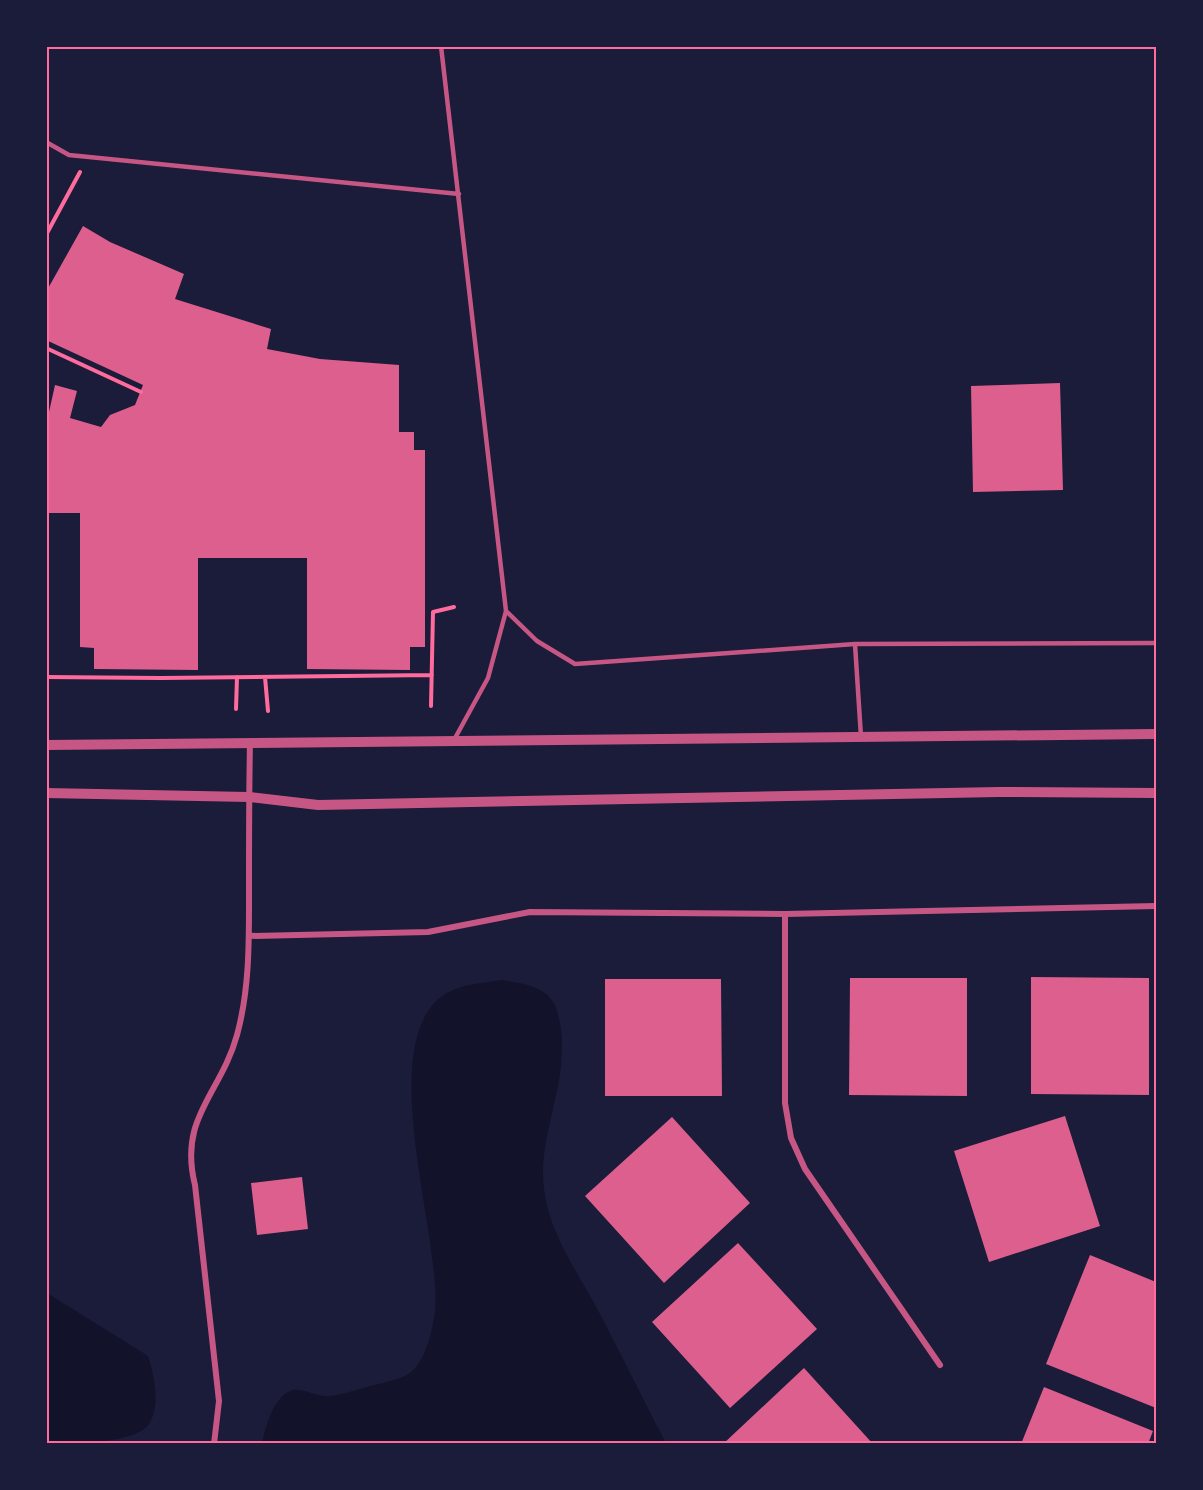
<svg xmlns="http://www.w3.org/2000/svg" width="1203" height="1490" viewBox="0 0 1203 1490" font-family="'Crimson Pro',serif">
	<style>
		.water { fill: #12122b }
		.building { fill: #dd5f8e }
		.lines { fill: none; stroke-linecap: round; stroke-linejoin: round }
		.path { stroke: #ff6b9d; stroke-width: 4 }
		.service { stroke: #c65784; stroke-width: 4.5 }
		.minor { stroke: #c65784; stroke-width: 6 }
		.tertiary { stroke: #c65784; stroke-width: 10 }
		.neatline { fill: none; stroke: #ff6b9d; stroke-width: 2 }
	</style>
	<rect width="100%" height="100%" fill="#1b1b3a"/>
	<path class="water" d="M502 980C523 984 548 986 556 1008 577 1071 536 1132 544 1189 549 1232 575 1268 595 1305 620 1351 642 1398 666 1443H262C266 1427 272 1401 288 1392 300 1385 314 1397 327 1396 340 1396 354 1390 367 1387 380 1383 398 1381 410 1373 426 1361 433 1329 435 1310 442 1237 372 1042 445 994 461 984 484 983 502 980Z
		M47 1293 148 1356C154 1375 161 1405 149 1424 136 1444 69 1444 47 1443Z"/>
	<path class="building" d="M83 226 110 242 184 274 175 299 271 329 267 349 320 359 399 365V432H414V450H425V647H410V670L307 669V558H198V670L94 669V648L80 647V513H46V412H49L55 385 77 391 70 418 101 427 110 415 135 405 143 385 46 340V292Z
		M1060 383 1063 490 973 492 971 386Z
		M1031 977 1149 978V1095L1031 1094Z
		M850 978H967V1096L849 1095Z
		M605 979H721L722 1096H605Z
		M1065 1116 1100 1226 989 1262 954 1151Z
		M672 1117 750 1203 664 1283 585 1196Z
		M302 1177 308 1229 257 1235 251 1183Z
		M738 1243 817 1329 730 1408 652 1322Z
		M1090 1255 1156 1282V1408L1046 1364Z
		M804 1368 873 1444H723Z
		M1044 1387 1153 1431 1148 1444H1021Z"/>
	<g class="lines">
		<path class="path" d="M46 235 80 172
			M46 348 141 392
			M46 677 161 678 432 675
			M265 677 268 711
			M431 706 433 612 454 607
			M236 709 237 677"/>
		<path class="service" d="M441 46 506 611
			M46 142 69 155 459 194
			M855 644 861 737
			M454 740 488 678 506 611 537 641 575 664 855 644 1156 643"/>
		<path class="minor" d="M785 914V1103L791 1138 805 1169 940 1365
			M249 936 428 932 530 912 785 914 1156 906
			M214 1444 219 1401 195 1185C178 1117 221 1094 237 1035 250 988 249 938 249 889 249 840 249 791 250 742"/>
		<path class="tertiary" d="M46 745 1156 734
			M46 793 249 797 318 805 999 792 1156 793"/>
	</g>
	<rect width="1203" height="1490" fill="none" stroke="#1b1b3a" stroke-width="96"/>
	<rect x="48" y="48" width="1107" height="1394" class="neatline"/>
</svg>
